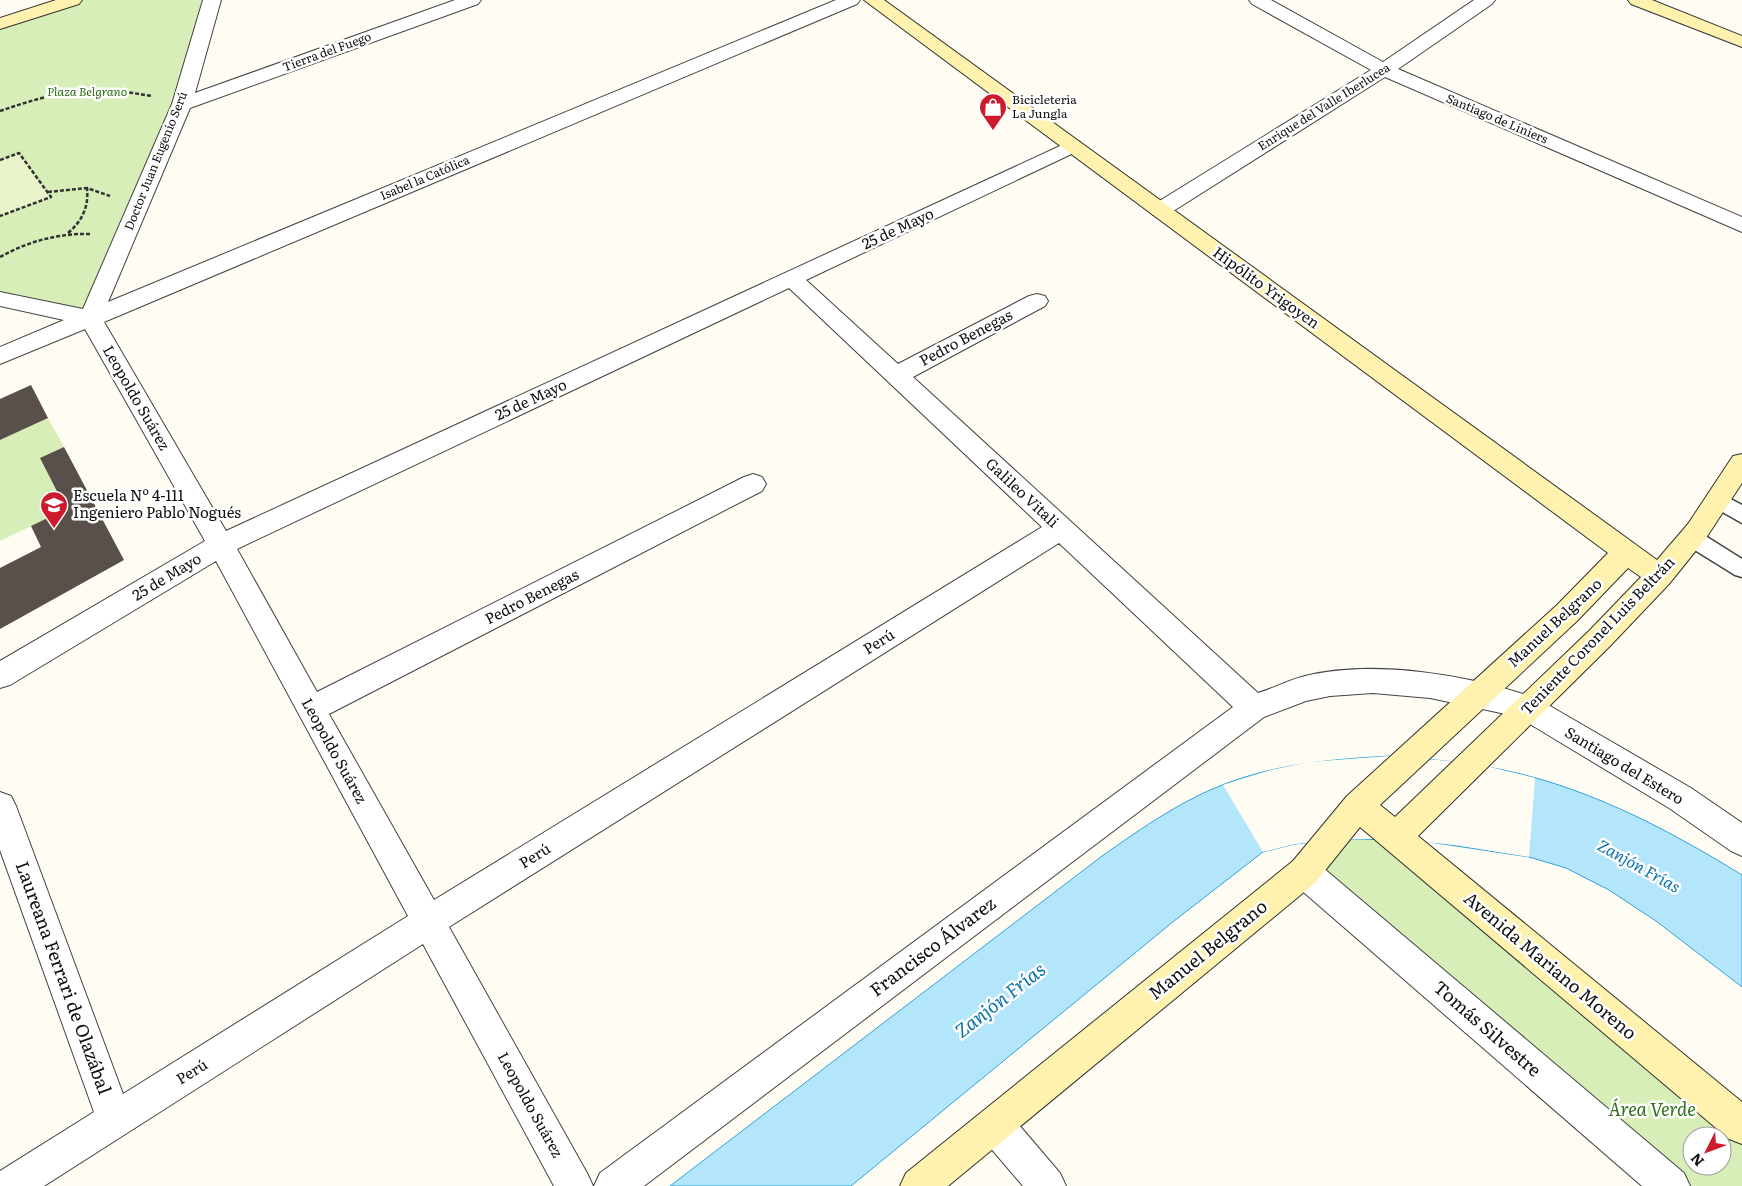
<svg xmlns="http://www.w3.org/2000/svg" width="1742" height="1186" viewBox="0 0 1742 1186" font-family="Literata,serif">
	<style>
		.green { fill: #d8eeb8; fill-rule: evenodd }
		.pitch { fill: #e9f4cb }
		.water { fill: #b3e5fb; stroke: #33a2d9 }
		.pier { fill: #fffcf3 }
		.building { fill: #5a504b }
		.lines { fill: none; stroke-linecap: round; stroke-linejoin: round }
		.lane-casing { stroke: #434343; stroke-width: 3 }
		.street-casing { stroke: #434343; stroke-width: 2 }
		.secondary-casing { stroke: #323232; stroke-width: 2 }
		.path { stroke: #323232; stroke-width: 2.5; stroke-dasharray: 4 2; stroke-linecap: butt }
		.lane { fill: #fff; fill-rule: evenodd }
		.street { fill: #fff; fill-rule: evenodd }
		.secondary { fill: #fff1ae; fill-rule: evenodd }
		.labels { text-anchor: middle; stroke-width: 5; stroke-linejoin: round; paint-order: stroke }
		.far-street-label { font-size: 12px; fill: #101010; stroke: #fff }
		.far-park-label { font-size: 12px; font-style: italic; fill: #316f19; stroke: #fff }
		.far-poi-label { font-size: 12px; fill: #101010; stroke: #fff; text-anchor: start }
		.street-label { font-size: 15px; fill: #101010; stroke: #fff }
		.poi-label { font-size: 15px; fill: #101010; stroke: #fff; text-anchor: start }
		.water-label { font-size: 16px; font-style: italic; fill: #0d73af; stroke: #fff }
		.near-street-label { font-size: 18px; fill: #101010; stroke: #fff }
		.near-park-label { font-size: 18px; font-style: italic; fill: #316f19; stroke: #fff }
		.near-water-label { font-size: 19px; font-style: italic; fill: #0d73af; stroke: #fff }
	</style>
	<rect width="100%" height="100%" fill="#fffcf3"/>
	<path class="green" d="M81 0H206L178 99 85 310 0 292V26Z
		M48 418 64 447 41 458 66 509 0 541V440Z
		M1358 806 1742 1126V1186H1671L1304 872ZM1692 1136H1722V1166H1692Z"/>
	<path class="pitch" d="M19 153 51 197 0 216V160Z"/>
	<path class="water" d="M1390 756C1423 759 1456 761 1488 767 1580 783 1664 827 1742 875V987L1656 921 1609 890 1566 868 1529 857 1423 841 1359 839 1295 844 1263 852 1174 921 851 1186H670L1102 856C1142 828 1186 797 1233 781 1284 763 1337 759 1390 756Z"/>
	<path class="pier" d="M1390 756 1449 761 1490 767 1535 778 1529 857 1456 845 1391 839H1359L1295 844 1263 852 1223 785 1271 770 1309 762Z"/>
	<path class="building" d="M31 385 48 418 0 440V399Z
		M64 447 124 560 0 629V568L41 547 31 526 66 509 40 458Z"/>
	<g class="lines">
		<g class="lane-casing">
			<path id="lane" d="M1717 492 1742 505V523L1710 505 1707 500 1710 495Z
				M1692 530 1699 532 1742 559V577L1735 575 1685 544 1682 538 1685 532Z"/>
		</g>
		<g class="street-casing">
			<path id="street" d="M203 0H221L195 93 455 0H481L478 4 190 108 108 302 836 0H860L857 4 104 322 226 531 1073 140 1080 142 1083 146 1080 150 806 280 898 364 1029 296 1037 294 1045 296 1048 301 1045 306 913 377 1258 693C1274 688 1289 680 1305 676 1374 659 1472 675 1538 699L1691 788 1742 823V856L1731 851 1669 808 1520 718 1501 713 1430 698 1373 693 1330 696 1306 701 1264 717 644 1186H594L600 1173 1233 707 1059 543 449 927 587 1173 593 1186H554L423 944 44 1186H0V1171L94 1112 0 850V792L11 796 16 806 123 1094 408 916 216 561 10 685 0 688V661L205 541 85 329 0 364V347L64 320 0 306V292L83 309 172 104ZM789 288 1042 527 434 900 329 714 762 491 766 484 762 477 753 474 744 477 317 692 237 549Z
				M1249 0H1271L1383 62 1474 0H1495L1492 4 1398 69 1742 217V232L1385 77 1167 215 1160 216 1153 215 1149 210 1153 205 1371 70 1252 4Z
				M1304 857 1315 861 1684 1173 1690 1186H1642L1293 883 1288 872 1293 861Z
				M995 1107 1008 1112 1060 1173 1066 1186H1023L982 1138 977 1125 982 1112Z"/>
		</g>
		<g class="secondary-casing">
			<path id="secondary" d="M56 0H82L79 4 0 29V18Z
				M864 0H884L1657 560 1688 524 1733 456 1742 454V483L1706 538 1669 584 1610 646 1418 836 1742 1102V1144L1729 1139 1360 827 1315 883 948 1186H900L906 1173 1293 861 1347 796 1557 605 1608 553ZM1628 568 1641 577 1590 630 1395 817 1380 805 1577 621Z
				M1628 0H1652L1742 36V47L1631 4Z"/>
		</g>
		<path class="path" d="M0 111C32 100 68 89 103 90 120 90 136 94 153 96
			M0 160 19 153 51 197 0 216
			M48 192 87 188 110 196
			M68 233C82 221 89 207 87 188
			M0 257C29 241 59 233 92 234"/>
		<use href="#lane" class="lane"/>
		<use href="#street" class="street"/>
		<use href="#secondary" class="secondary"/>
	</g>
	<defs>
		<g id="shop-pin" transform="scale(1.4375)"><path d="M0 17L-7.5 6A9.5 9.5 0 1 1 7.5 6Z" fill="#ce1a2f" stroke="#fff"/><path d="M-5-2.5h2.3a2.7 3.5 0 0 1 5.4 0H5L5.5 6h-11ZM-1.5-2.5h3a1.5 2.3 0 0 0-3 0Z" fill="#fff"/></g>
		<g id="school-pin" transform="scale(1.4375)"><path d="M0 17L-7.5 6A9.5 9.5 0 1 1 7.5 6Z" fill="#ce1a2f" stroke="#fff"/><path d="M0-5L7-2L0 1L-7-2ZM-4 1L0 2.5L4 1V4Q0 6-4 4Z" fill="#fff"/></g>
	</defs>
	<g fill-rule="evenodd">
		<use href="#shop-pin" x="993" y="107"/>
		<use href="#school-pin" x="54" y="505"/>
	</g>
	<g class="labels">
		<g class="far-street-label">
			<text transform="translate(327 52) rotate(-20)" y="4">Tierra del Fuego</text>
			<text transform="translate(1324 107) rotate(-32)" y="4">Enrique del Valle Iberlucea</text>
			<text transform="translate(1497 119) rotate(23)" y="4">Santiago de Liniers</text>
			<text transform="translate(156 161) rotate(-68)" y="4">Doctor Juan Eugenio Serú</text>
			<text transform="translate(425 178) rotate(-23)" y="4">Isabel la Católica</text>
		</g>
		<g class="far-park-label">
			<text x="87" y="96">Plaza Belgrano</text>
		</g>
		<g class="far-poi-label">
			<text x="1012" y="104">Bicicleteria<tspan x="1012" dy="14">La Jungla</tspan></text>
		</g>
		<g class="street-label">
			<text transform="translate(898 229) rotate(-25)" y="5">25 de Mayo</text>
			<text transform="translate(1266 288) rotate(36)" y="5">Hipólito Yrigoyen</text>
			<text transform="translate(966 338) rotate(-28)" y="5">Pedro Benegas</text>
			<text transform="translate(136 398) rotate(60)" y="5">Leopoldo Suárez</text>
			<text transform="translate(531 400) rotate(-25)" y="5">25 de Mayo</text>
			<text transform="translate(1022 493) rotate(43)" y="5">Galileo Vitali</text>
			<text transform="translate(167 577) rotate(-31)" y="5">25 de Mayo</text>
			<text transform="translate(532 597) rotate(-27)" y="5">Pedro Benegas</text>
			<text transform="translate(1555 623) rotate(-43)" y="5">Manuel Belgrano</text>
			<text transform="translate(1598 636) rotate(-46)" y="5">Teniente Coronel Luis Beltrán</text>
			<text transform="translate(879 642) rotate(-32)" y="5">Perú</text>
			<text transform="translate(334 751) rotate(61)" y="5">Leopoldo Suárez</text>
			<text transform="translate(1624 766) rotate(31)" y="5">Santiago del Estero</text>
			<text transform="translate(535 856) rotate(-32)" y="5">Perú</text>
			<text transform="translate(192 1072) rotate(-32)" y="5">Perú</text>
			<text transform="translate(530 1105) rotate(61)" y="5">Leopoldo Suárez</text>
		</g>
		<g class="poi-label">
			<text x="73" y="501">Escuela Nº 4-111<tspan x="73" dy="17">Ingeniero Pablo Nogués</tspan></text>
		</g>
		<g class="water-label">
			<text transform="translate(1639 866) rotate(29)" y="6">Zanjón Frías</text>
		</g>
		<g class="near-street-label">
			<text transform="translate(933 947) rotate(-37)" y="6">Francisco Álvarez</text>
			<text transform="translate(1208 950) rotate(-39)" y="6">Manuel Belgrano</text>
			<text transform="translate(1550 966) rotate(40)" y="6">Avenida Mariano Moreno</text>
			<text transform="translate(63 978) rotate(70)" y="6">Laureana Ferrari de Olazábal</text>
			<text transform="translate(1487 1029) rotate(41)" y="6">Tomás Silvestre</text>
		</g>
		<g class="near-park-label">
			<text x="1652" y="1116">Área Verde</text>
		</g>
		<g class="near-water-label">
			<text transform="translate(1000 1000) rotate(-38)" y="7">Zanjón Frías</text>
		</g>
	</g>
	<g transform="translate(1707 1151) rotate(228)"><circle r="24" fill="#ffffff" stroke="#9f9f9f"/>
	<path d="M0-4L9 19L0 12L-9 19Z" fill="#ce1a2f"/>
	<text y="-8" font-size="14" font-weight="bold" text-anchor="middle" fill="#101010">N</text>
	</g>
</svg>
